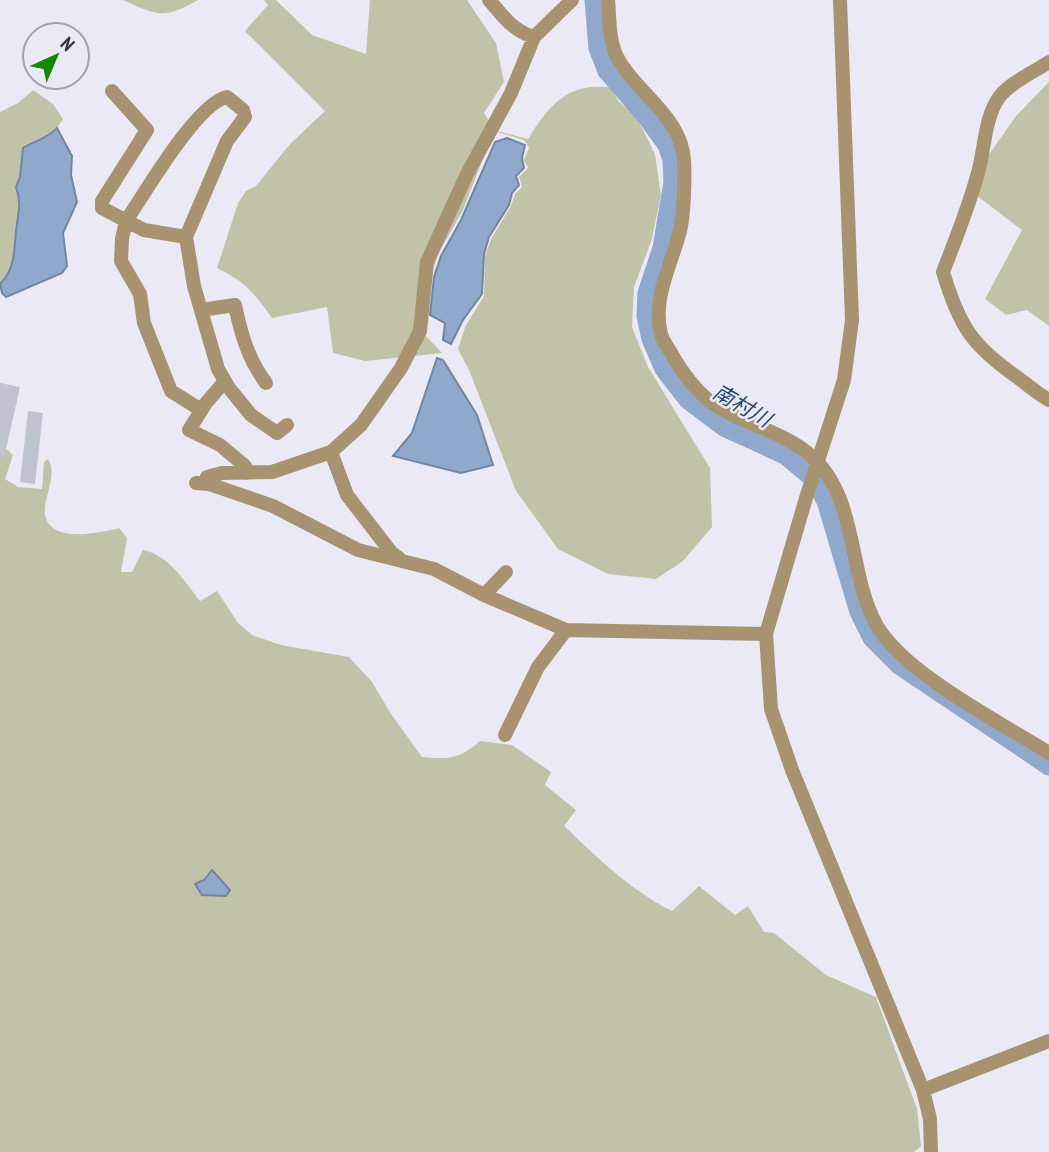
<svg xmlns="http://www.w3.org/2000/svg" width="1049" height="1152" viewBox="0 0 1049 1152" font-family="'PT Sans Narrow','Noto Sans JP',sans-serif">
	<style>
		.green { fill: #c0c3a8 }
		.water { fill: #8fa8cb; stroke: #74859f; stroke-width: 2 }
		.lines { fill: none; stroke-linecap: round; stroke-linejoin: round }
		.river { stroke: #8fa8cb; stroke-width: 19 }
		.building { fill: #c1c2cf }
		.minor { stroke: #a89371; stroke-width: 14 }
		.labels { text-anchor: middle; stroke-width: 5; stroke-linejoin: round; paint-order: stroke }
		.water-label { font-size: 21px; font-style: italic; fill: #244473; stroke: #ece9f7 }
	</style>
	<rect width="100%" height="100%" fill="#ece9f7"/>
	<path class="green" d="M123 0H198C164 20 156 15 123 0Z
		M264 0H276L312 35 366 54 370 0H467L496 43 504 82 484 113 494 130 528 139C549 105 569 81 612 88L618 101 636 116 655 154 661 195 652 239 634 287 632 327 648 367 710 468 712 527 683 561 656 579 608 574 558 549 516 491 469 370 458 349 465 327 484 296 485 256 491 239 511 206 515 194 522 187 519 177 528 168 524 160 529 148 524 140 494 131 462 212 438 254 413 332 426 336 442 353 365 361 333 353 327 307 272 318C254 293 246 282 217 268L238 203 246 191 256 186 290 144 325 111 245 31 268 5Z
		M1049 82V326L1027 310 1006 315 985 299 1022 230 976 195 983 163 1016 116Z
		M33 90 53 104 63 119 52 135 38 139 23 148 20 177 16 187C22 204 18 214 16 231 14 251 15 269 0 284V112L18 103Z
		M0 448 8 450 13 455 5 479 18 487 42 489 44 462 48 459C58 474 43 499 45 514 49 544 100 533 119 528L127 538 121 572H132L143 550C169 555 185 582 200 601L217 591 238 623 252 635 281 645 349 657 372 682 391 714 422 757C451 759 457 760 480 741L512 745 551 772 545 785 576 810 564 826C598 858 630 890 672 911L699 886 735 915 748 906 764 932 774 933 826 975 876 997 917 1109 921 1146 914 1152H0Z"/>
	<path class="water" d="M57 128 72 156 71 175 77 202 63 233 67 266 62 273 6 297 2 293 0 284C15 269 14 252 16 231 18 214 22 204 16 187L20 177 23 148C34 141 50 137 57 128Z
		M507 138 525 145 522 158 524 168 516 176 519 185 512 193 509 205 489 237 484 254 482 294 463 320 451 344 443 340 445 323 430 315 434 277 441 256 461 220 495 142Z
		M437 358 443 360 477 415 493 465 461 473 393 456 412 433Z
		M212 870 230 890 226 896 202 895 195 884 204 880Z"/>
	<g class="lines">
		<path class="river" d="M594 0 598 48 607 71 646 116 667 145 672 160 673 182 662 248 647 293 646 316 651 339 664 369 688 400 724 427 785 455 815 480 826 501 859 612 872 638 899 665 1049 766"/>
	</g>
	<path class="building" d="M0 383 20 387 4 458 0 457Z
		M28 411 43 413 35 484 20 482Z"/>
	<g class="lines">
		<path class="minor" d="M489 0C503 16 513 31 534 37
			M608 0C610 21 608 43 620 62 638 92 676 115 683 152 686 168 684 215 680 231 671 266 652 298 661 334 663 342 670 350 674 358 683 373 693 387 707 399 735 422 781 430 809 454 859 496 847 571 876 624 902 672 1001 723 1049 753
			M840 0 852 320 844 380 806 498 766 634 771 709 792 770 923 1090 930 1119 931 1152
			M1049 62C1034 72 1011 82 1000 96 985 116 985 145 979 169 970 204 956 238 943 272 959 325 971 345 1017 377 1028 385 1038 394 1049 400
			M112 91 147 130 102 201V208L144 230 186 237
			M201 310 235 305C241 334 248 359 266 383
			M225 381 206 403 189 430 220 445 245 466 246 473
			M201 410 171 391 144 323 140 294 121 261 122 239 126 221C145 193 197 103 227 97L243 110 245 117 227 141 186 237 194 286 218 369 229 388 251 415 277 433 287 425
			M331 452 347 495 391 552 399 558
			M196 483 209 484 273 506 358 550 434 569 484 595 566 630 766 634
			M205 483 207 477 222 473 272 472 331 452 361 425 401 368 420 331 427 262 467 174 511 93 534 37 572 0
			M484 595 506 572
			M505 735 538 667 566 630
			M923 1090 1049 1041"/>
	</g>
	<g class="labels">
		<g class="water-label">
			<text transform="translate(742 406) rotate(30)" y="7">南村川</text>
		</g>
	</g>
	<g transform="translate(56 56) rotate(44)"><circle r="33" fill="#ece9f7" stroke="#a3a1ab" stroke-width="2"/>
	<path d="M0-5L12 26L0 18L-12 26Z" fill="#158701"/>
	<text y="-10" font-size="19" font-weight="bold" text-anchor="middle" fill="#353439">N</text>
	</g>
</svg>
